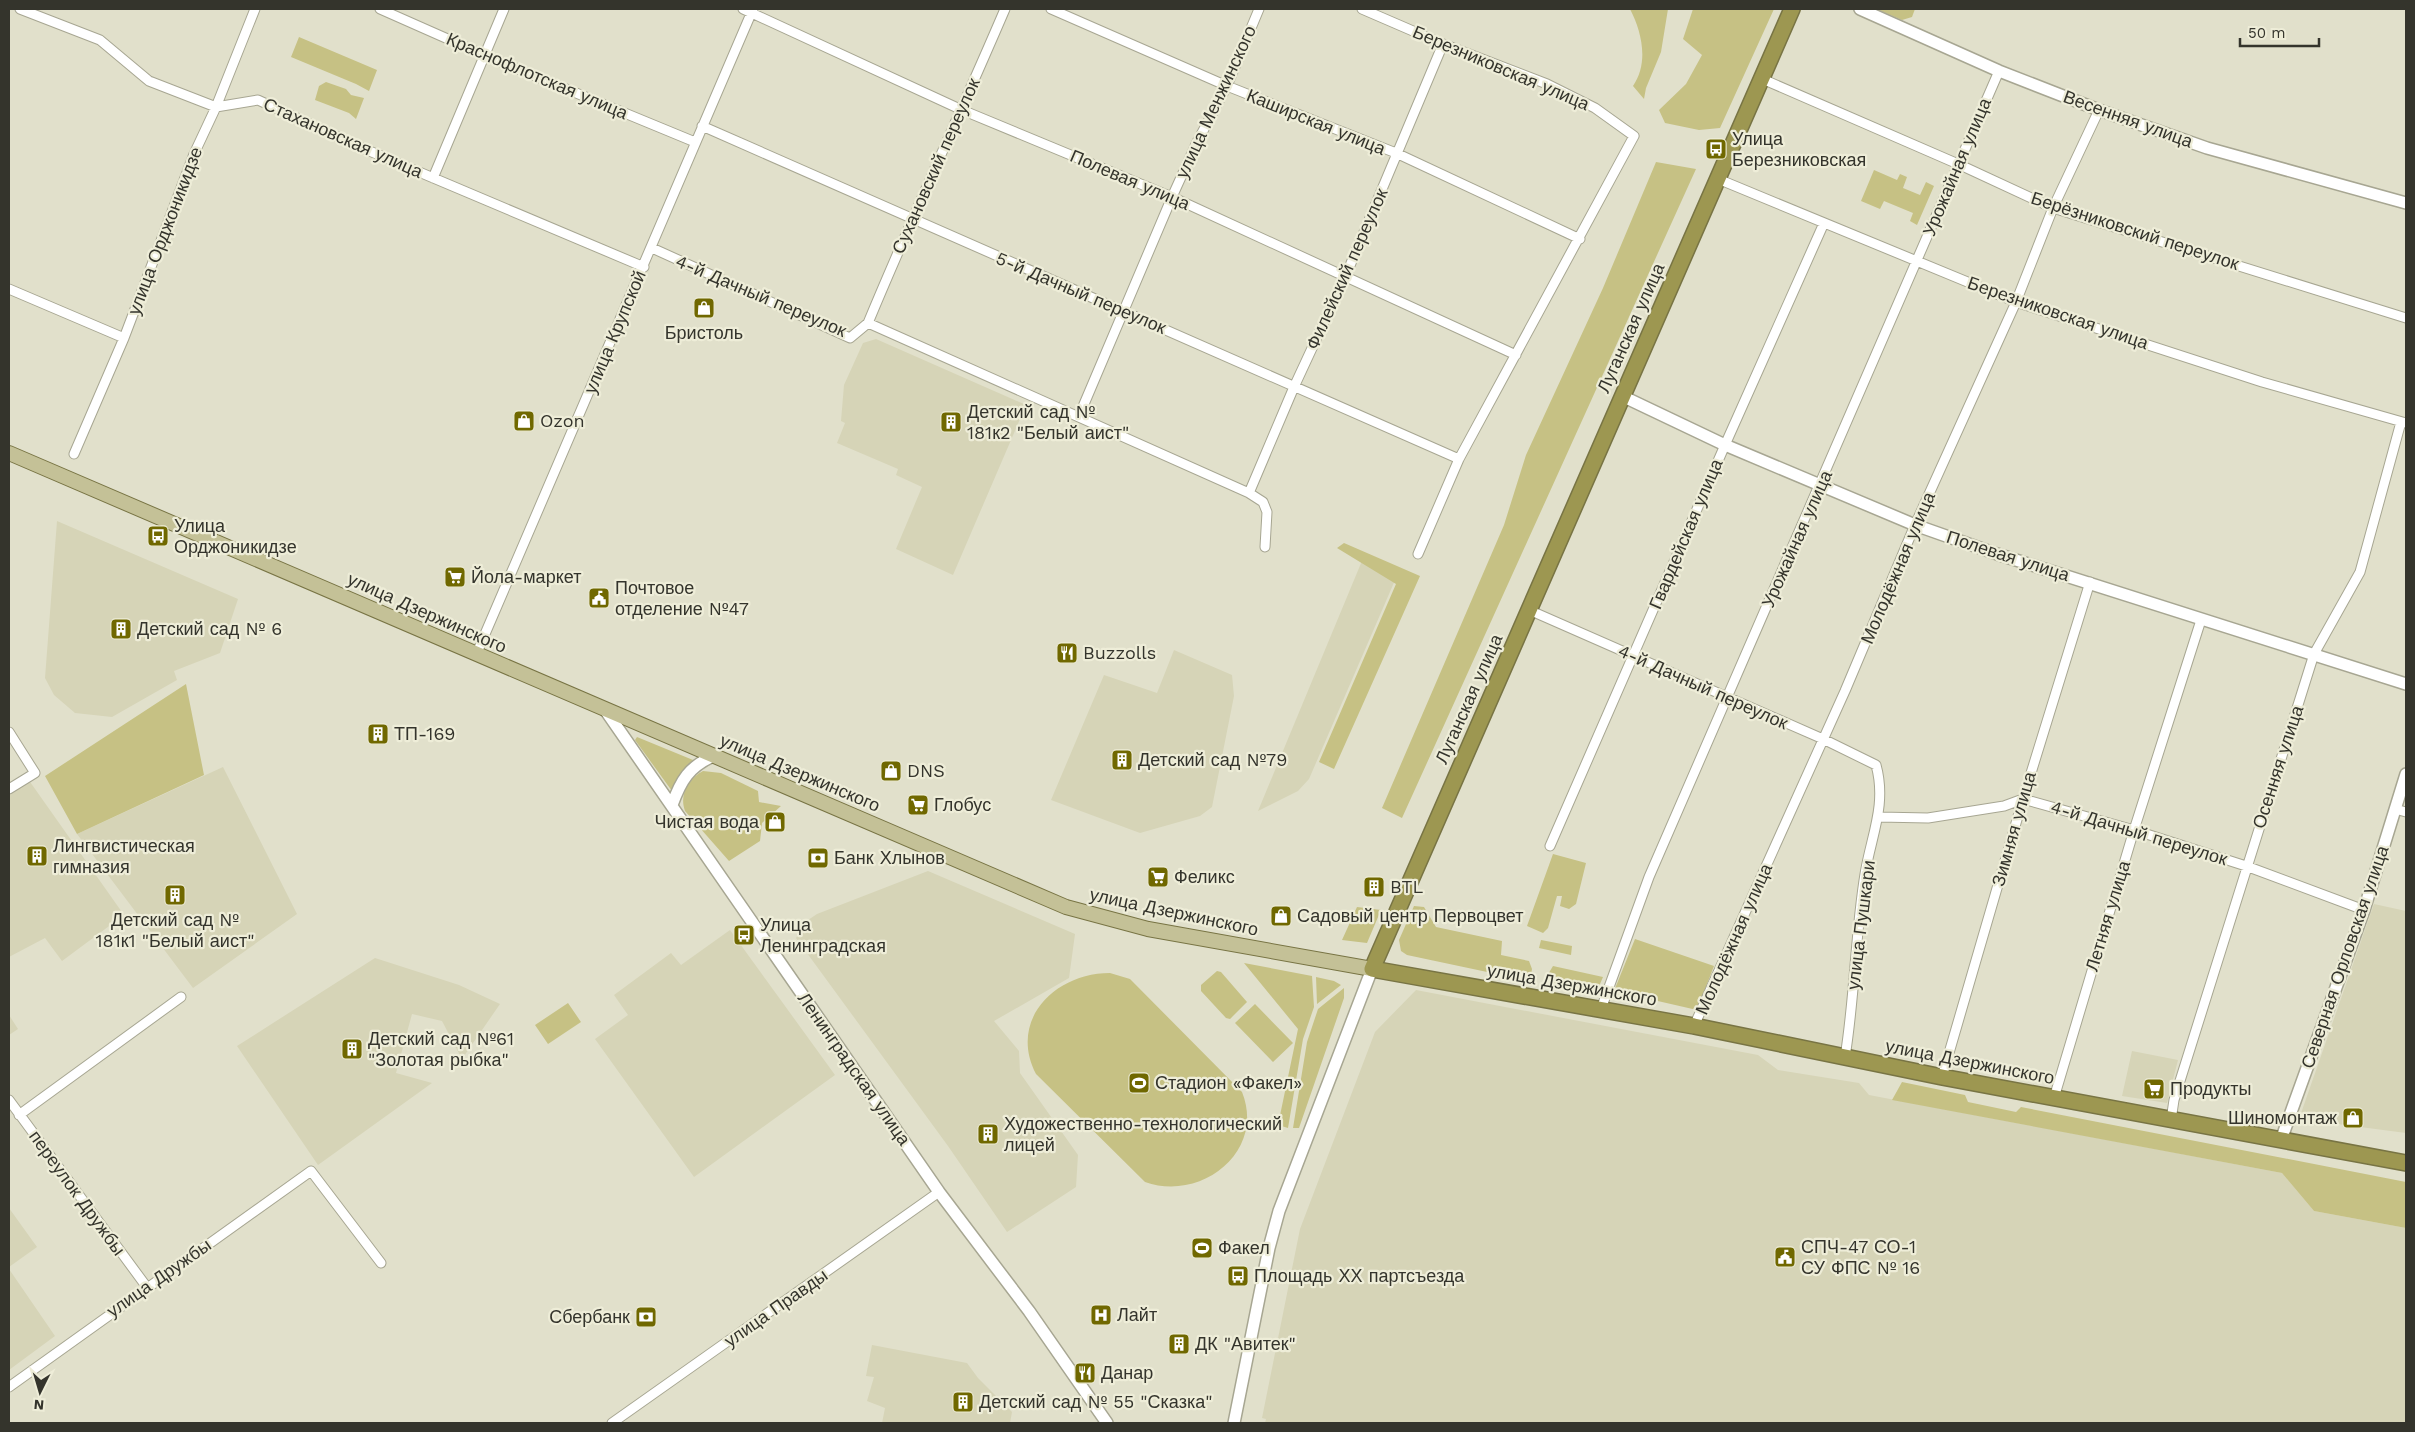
<svg xmlns="http://www.w3.org/2000/svg" width="2415" height="1432" viewBox="0 0 2415 1432" font-family="'Work Sans',sans-serif">
	<style>
		.built { fill: #d6d4b7 }
		.green { fill: #c6c184 }
		.lines { fill: none; stroke-linecap: round; stroke-linejoin: round }
		.street-casing { stroke: #a7a692; stroke-width: 11 }
		.secondary-casing { stroke: #a7a692; stroke-width: 14 }
		.primary-casing { stroke: #787444; stroke-width: 16 }
		.highway-casing { stroke: #787444; stroke-width: 18 }
		.street { stroke: #fff; stroke-width: 9 }
		.secondary { stroke: #fff; stroke-width: 11 }
		.primary { stroke: #c4c197; stroke-width: 14 }
		.highway { stroke: #9d9751; stroke-width: 15 }
		.labels { text-anchor: middle; stroke-width: 4.5; stroke-linejoin: round; paint-order: stroke }
		.street-label { font-size: 18px; fill: #34342c; stroke: #eeedd8 }
		.poi-label { font-size: 18px; fill: #34342c; stroke: #eeedd8; text-anchor: start }
	</style>
	<rect width="100%" height="100%" fill="#e1e0cb"/>
	<path class="built" d="M876 339 1026 405 953 575 896 549 922 487 896 475 898 469 837 443 845 423 841 421 844 385 863 343Z
		M57 521 238 599 220 653 174 671 177 680 112 717 75 713 54 695 45 678Z
		M1364 556 1399 571 1309 779 1298 791 1258 811Z
		M1174 650 1232 675 1234 696 1212 807 1200 816 1140 833 1051 800 1104 675 1157 693Z
		M223 767 297 914 193 988 77 834Z
		M28 779 124 915 62 961 45 938 9 957V790Z
		M928 871 1075 934 1069 978 994 1021 1019 1051 1020 1073 1078 1155 1076 1187 1007 1232 948 1146 796 938 808 920 817 914Z
		M2374 904 2406 911V1133L2299 1119Z
		M730 930 835 1075 694 1177 595 1039 628 1015 614 995 671 953 681 965Z
		M375 958 459 985 500 1004 462 1059 442 1021 412 1014 396 1073 432 1083 318 1165 237 1046Z
		M1416 990 1758 1055 1778 1070 1859 1083 1869 1095 2282 1173 2314 1211 2406 1228V1423H1265L1266 1419 1262 1418 1300 1229 1375 1032Z
		M9 1015 18 1029 9 1035Z
		M2132 1051 2178 1060 2167 1103 2122 1096Z
		M9 1208 37 1247 9 1267Z
		M9 1269 55 1336 9 1370Z
		M872 1345 967 1363 978 1378 1012 1412 1010 1423H882L885 1408 867 1401 874 1377 866 1376Z"/>
	<path class="green" d="M1630 9H1668L1661 52 1646 88 1644 99 1633 86C1649 63 1642 32 1630 9Z
		M1693 9H1774L1720 128 1699 130 1665 123 1659 110 1686 84 1702 55 1683 39Z
		M1876 9H1915L1912 17 1902 20Z
		M299 37 377 70 369 91 356 84 291 57Z
		M326 82 346 89 351 95 364 98 356 119 349 113 315 100 319 86Z
		M1656 162 1696 169 1402 818 1382 808 1504 525 1526 455 1603 288Z
		M1874 170 1897 180 1900 174 1907 177 1903 188 1920 195 1926 182 1934 186 1917 225 1910 221 1913 213 1884 201 1880 209 1861 201Z
		M1344 543 1420 576 1334 769 1319 762 1396 584 1337 548Z
		M186 684 204 775 77 834 45 776Z
		M637 737 693 760 672 791 635 740Z
		M703 771 721 773 758 791 759 802 781 806 762 823 760 841 729 861 685 811C679 795 688 779 703 771Z
		M1553 854 1586 863 1576 904 1569 909 1560 906 1562 896H1557L1548 928 1543 933 1527 926Z
		M1414 906 1424 907 1436 927 1502 941 1501 955 1529 961 1532 969 1530 981 1407 955 1401 951 1399 940Z
		M1357 907 1381 910 1367 943 1342 940Z
		M1635 939 1714 966 1697 1010 1614 991Z
		M1541 940 1572 946 1571 955 1539 948Z
		M1244 963 1312 976 1314 1007 1303 1039 1288 1128 1278 1125 1298 1029Z
		M1553 966 1603 977 1597 991 1544 981Z
		M1217 971 1221 972 1247 1002 1230 1019 1226 1018 1201 991V985Z
		M1110 973 1130 979 1242 1092C1266 1152 1201 1202 1145 1182L1036 1074C1008 1020 1055 973 1110 973Z
		M1316 977 1334 981 1341 985 1317 1004Z
		M1344 988V998L1299 1128H1293L1307 1042 1318 1009Z
		M568 1003 581 1022 548 1044 535 1025Z
		M1255 1004 1293 1043 1273 1062 1235 1023Z
		M1902 1082 1965 1095 1968 1102 2016 1112 2021 1107 2406 1182V1228L2314 1211 2282 1173 1892 1100Z"/>
	<g class="lines">
		<g class="street-casing">
			<path id="street" d="M20 9 100 40 149 81 216 107 258 100 360 147 644 267
				M380 9 484 55 695 142
				M743 9 962 110 1172 197 1516 355
				M1051 9 1227 86 1396 153 1580 239
				M1362 9 1443 44 1547 84 1595 108 1634 136 1459 459 1418 554
				M1760 78 1958 164 2053 208 2406 318
				M702 126 1459 459
				M433 178 504 9
				M1718 179 2016 302 2262 382 2406 423
				M652 248 850 338 868 323 1249 493 1263 502 1267 512 1265 547
				M9 289 124 338
				M868 323C912 217 960 114 1005 9
				M1079 416 1172 197 1197 142 1227 86 1259 9
				M74 454 124 338 194 154 216 107 255 9
				M1249 493 1294 387 1346 275 1443 44
				M1529 610 1823 739 1876 765C1887 805 1871 836 1865 874 1855 935 1855 996 1845 1057
				M476 655 753 9
				M9 732 35 773 9 789
				M2395 809 2406 812
				M1879 817 1928 818 2004 806 2023 799 2134 830 2246 866 2364 910
				M1550 846 1725 445 1824 223
				M1601 1009 1649 877 1999 71
				M1694 1026 1845 691 1915 525 2016 302 2053 208 2099 110
				M1942 1077 2023 799 2090 582
				M2054 1098 2134 830 2201 620
				M9 1100 146 1286
				M19 1115 181 997
				M2171 1120 2174 1100 2314 654 2360 572 2401 422
				M9 1387 311 1171 381 1263
				M612 1423 939 1192"/>
		</g>
		<g class="secondary-casing">
			<path id="secondary" d="M1860 9 1999 71 2099 110 2207 148 2406 203
				M1622 396 1725 445 1915 525 1997 554 2406 684
				M606 711 939 1192 1029 1311 1107 1423
				M672 805C681 780 689 767 713 756
				M2281 1140 2364 910 2406 774
				M1234 1423 1269 1248 1279 1211 1372 969"/>
		</g>
		<g class="primary-casing">
			<path id="primary" d="M9 453 1066 907 1148 929 1372 969"/>
		</g>
		<g class="highway-casing">
			<path id="highway" d="M1792 9 1372 969 1694 1026 1942 1077 2406 1163"/>
		</g>
		<use href="#street" class="street"/>
		<use href="#secondary" class="secondary"/>
		<use href="#primary" class="primary"/>
		<use href="#highway" class="highway"/>
	</g>
	<defs>
		<g id="bus-square" transform="scale(1.125)"><rect x="-9" y="-9" width="18" height="18" rx="4" fill="#706800" stroke="#eeedd8"/><path d="M-5-6H5V4H4V6H2V4H-2V6H-4V4H-5ZM-3.5-4V0h7V-4ZM-3.5 1.2v1.5H-2V1.2ZM2 1.2v1.5H3.5V1.2Z" fill="#fff"/></g>
		<g id="shop-square" transform="scale(1.125)"><rect x="-9" y="-9" width="18" height="18" rx="4" fill="#706800" stroke="#eeedd8"/><path d="M-5-2.5h2.3a2.7 3.5 0 0 1 5.4 0H5L5.5 6h-11ZM-1.5-2.5h3a1.5 2.3 0 0 0-3 0Z" fill="#fff"/></g>
		<g id="building-square" transform="scale(1.125)"><rect x="-9" y="-9" width="18" height="18" rx="4" fill="#706800" stroke="#eeedd8"/><path d="M-4-6H4V6H1V3H-1V6H-4ZM-2.5-4.3h1.7v1.8h-1.7ZM.8-4.3h1.7v1.8H.8ZM-2.5-1h1.7V.8h-1.7ZM.8-1h1.7V.8H.8Z" fill="#fff"/></g>
		<g id="supermarket-square" transform="scale(1.125)"><rect x="-9" y="-9" width="18" height="18" rx="4" fill="#706800" stroke="#eeedd8"/><path d="M-6-5.5h2.5l.6 2H6L4.5 2H-2.5L-4.4-4H-6ZM-1.5 3.2a1.3 1.3 0 1 0 .1 0ZM3 3.2a1.3 1.3 0 1 0 .1 0Z" fill="#fff"/></g>
		<g id="civic-square" transform="scale(1.125)"><rect x="-9" y="-9" width="18" height="18" rx="4" fill="#706800" stroke="#eeedd8"/><path d="M-.6-6.5H3V-4.5H.6V-3L4-1V1h2V6H-6V1h2V-1L-.6-3ZM-1.2 2.5V6h2.4V2.5Z" fill="#fff"/></g>
		<g id="restaurant-square" transform="scale(1.125)"><rect x="-9" y="-9" width="18" height="18" rx="4" fill="#706800" stroke="#eeedd8"/><path d="M-5-6h1v4h1v-4h1v4h1v-4h1v5L-1.5 .5V6h-2V.5L-5-1ZM5-6V6H3V1.5H1.5Q1.5-4 5-6Z" fill="#fff"/></g>
		<g id="bank-square" transform="scale(1.125)"><rect x="-9" y="-9" width="18" height="18" rx="4" fill="#706800" stroke="#eeedd8"/><path d="M-6-4H6V4H-6ZM0-2.3a2.3 2.3 0 1 0 0 4.6a2.3 2.3 0 1 0 0-4.6Z" fill="#fff"/></g>
		<g id="stadium-square" transform="scale(1.125)"><rect x="-9" y="-9" width="18" height="18" rx="4" fill="#706800" stroke="#eeedd8"/><path d="M0-5a6.5 5 0 1 0 0 10a6.5 5 0 1 0 0-10ZM-3.5-1.8h7v3.6h-7Z" fill="#fff"/></g>
		<g id="hospital-square" transform="scale(1.125)"><rect x="-9" y="-9" width="18" height="18" rx="4" fill="#706800" stroke="#eeedd8"/><path d="M-5-5h3v3.5h4V-5h3V5h-3V1.5h-4V5h-3Z" fill="#fff"/></g>
	</defs>
	<g fill-rule="evenodd">
		<use href="#bus-square" x="1716" y="149"/>
		<use href="#shop-square" x="704" y="308"/>
		<use href="#shop-square" x="524" y="421"/>
		<use href="#building-square" x="951" y="422"/>
		<use href="#bus-square" x="158" y="536"/>
		<use href="#supermarket-square" x="455" y="577"/>
		<use href="#civic-square" x="599" y="598"/>
		<use href="#building-square" x="121" y="629"/>
		<use href="#restaurant-square" x="1067" y="653"/>
		<use href="#building-square" x="378" y="734"/>
		<use href="#building-square" x="1122" y="760"/>
		<use href="#shop-square" x="891" y="771"/>
		<use href="#supermarket-square" x="918" y="805"/>
		<use href="#shop-square" x="775" y="822"/>
		<use href="#building-square" x="37" y="856"/>
		<use href="#bank-square" x="818" y="858"/>
		<use href="#supermarket-square" x="1158" y="877"/>
		<use href="#building-square" x="1374" y="887"/>
		<use href="#building-square" x="175" y="895"/>
		<use href="#shop-square" x="1281" y="916"/>
		<use href="#bus-square" x="744" y="935"/>
		<use href="#building-square" x="352" y="1049"/>
		<use href="#stadium-square" x="1139" y="1083"/>
		<use href="#supermarket-square" x="2154" y="1089"/>
		<use href="#shop-square" x="2353" y="1118"/>
		<use href="#building-square" x="988" y="1134"/>
		<use href="#stadium-square" x="1202" y="1248"/>
		<use href="#civic-square" x="1785" y="1257"/>
		<use href="#bus-square" x="1238" y="1276"/>
		<use href="#hospital-square" x="1101" y="1315"/>
		<use href="#bank-square" x="646" y="1317"/>
		<use href="#building-square" x="1179" y="1344"/>
		<use href="#restaurant-square" x="1085" y="1373"/>
		<use href="#building-square" x="963" y="1402"/>
	</g>
	<g class="labels">
		<g class="street-label">
			<text transform="translate(1501 68) rotate(23)" y="6">Березниковская улица</text>
			<text transform="translate(537 76) rotate(23)" y="6">Краснофлотская улица</text>
			<text transform="translate(1216 102) rotate(-65)" y="6">улица Менжинского</text>
			<text transform="translate(2128 119) rotate(20)" y="6">Весенняя улица</text>
			<text transform="translate(1316 122) rotate(22)" y="6">Каширская улица</text>
			<text transform="translate(343 138) rotate(24)" y="6">Стахановская улица</text>
			<text transform="translate(936 166) rotate(-66)" y="6">Сухановский переулок</text>
			<text transform="translate(1957 167) rotate(-67)" y="6">Урожайная улица</text>
			<text transform="translate(1130 180) rotate(23)" y="6">Полевая улица</text>
			<text transform="translate(165 231) rotate(-69)" y="6">улица Орджоникидзе</text>
			<text transform="translate(2135 231) rotate(18)" y="6">Берёзниковский переулок</text>
			<text transform="translate(1347 269) rotate(-66)" y="6">Филейский переулок</text>
			<text transform="translate(1081 293) rotate(23)" y="6">5-й Дачный переулок</text>
			<text transform="translate(761 296) rotate(23)" y="6">4-й Дачный переулок</text>
			<text transform="translate(2058 313) rotate(19)" y="6">Березниковская улица</text>
			<text transform="translate(1631 328) rotate(-66)" y="6">Луганская улица</text>
			<text transform="translate(615 332) rotate(-67)" y="6">улица Крупской</text>
			<text transform="translate(1686 534) rotate(-67)" y="6">Гвардейская улица</text>
			<text transform="translate(1797 539) rotate(-66)" y="6">Урожайная улица</text>
			<text transform="translate(2008 556) rotate(18)" y="6">Полевая улица</text>
			<text transform="translate(1898 568) rotate(-67)" y="6">Молодёжная улица</text>
			<text transform="translate(427 613) rotate(24)" y="6">улица Дзержинского</text>
			<text transform="translate(1703 687) rotate(24)" y="6">4-й Дачный переулок</text>
			<text transform="translate(1469 699) rotate(-66)" y="6">Луганская улица</text>
			<text transform="translate(2278 767) rotate(-72)" y="6">Осенняя улица</text>
			<text transform="translate(800 773) rotate(23)" y="6">улица Дзержинского</text>
			<text transform="translate(2014 829) rotate(-74)" y="6">Зимняя улица</text>
			<text transform="translate(2139 833) rotate(17)" y="6">4-й Дачный переулок</text>
			<text transform="translate(1174 912) rotate(12)" y="6">улица Дзержинского</text>
			<text transform="translate(2108 916) rotate(-73)" y="6">Летняя улица</text>
			<text transform="translate(1861 925) rotate(-83)" y="6">улица Пушкари</text>
			<text transform="translate(1734 939) rotate(-66)" y="6">Молодёжная улица</text>
			<text transform="translate(2345 957) rotate(-71)" y="6">Северная Орловская улица</text>
			<text transform="translate(1572 985) rotate(10)" y="6">улица Дзержинского</text>
			<text transform="translate(1970 1062) rotate(11)" y="6">улица Дзержинского</text>
			<text transform="translate(854 1069) rotate(55)" y="6">Ленинградская улица</text>
			<text transform="translate(77 1193) rotate(54)" y="6">переулок Дружбы</text>
			<text transform="translate(159 1278) rotate(-35)" y="6">улица Дружбы</text>
			<text transform="translate(776 1308) rotate(-35)" y="6">улица Правды</text>
		</g>
		<g class="poi-label">
			<text x="1732" y="145">Улица<tspan x="1732" dy="21">Березниковская</tspan></text>
			<text x="704" y="339" text-anchor="middle">Бристоль</text>
			<text x="967" y="418">Детский сад №<tspan x="967" dy="21">181к2 "Белый аист"</tspan></text>
			<text x="540" y="427">Ozon</text>
			<text x="174" y="532">Улица<tspan x="174" dy="21">Орджоникидзе</tspan></text>
			<text x="471" y="583">Йола-маркет</text>
			<text x="615" y="594">Почтовое<tspan x="615" dy="21">отделение №47</tspan></text>
			<text x="137" y="635">Детский сад № 6</text>
			<text x="1083" y="659">Buzzolls</text>
			<text x="394" y="740">ТП-169</text>
			<text x="1138" y="766">Детский сад №79</text>
			<text x="907" y="777">DNS</text>
			<text x="934" y="811">Глобус</text>
			<text x="759" y="828" text-anchor="end">Чистая вода</text>
			<text x="53" y="852">Лингвистическая<tspan x="53" dy="21">гимназия</tspan></text>
			<text x="834" y="864">Банк Хлынов</text>
			<text x="1174" y="883">Феликс</text>
			<text x="1390" y="893">BTL</text>
			<text x="1297" y="922">Садовый центр Первоцвет</text>
			<text x="175" y="926" text-anchor="middle">Детский сад №<tspan x="175" dy="21">181к1 "Белый аист"</tspan></text>
			<text x="760" y="931">Улица<tspan x="760" dy="21">Ленинградская</tspan></text>
			<text x="368" y="1045">Детский сад №61<tspan x="368" dy="21">"Золотая рыбка"</tspan></text>
			<text x="1155" y="1089">Стадион «Факел»</text>
			<text x="2170" y="1095">Продукты</text>
			<text x="2337" y="1124" text-anchor="end">Шиномонтаж</text>
			<text x="1004" y="1130">Художественно-технологический<tspan x="1004" dy="21">лицей</tspan></text>
			<text x="1801" y="1253">СПЧ-47 СО-1<tspan x="1801" dy="21">СУ ФПС № 16</tspan></text>
			<text x="1218" y="1254">Факел</text>
			<text x="1254" y="1282">Площадь ХХ партсъезда</text>
			<text x="1117" y="1321">Лайт</text>
			<text x="630" y="1323" text-anchor="end">Сбербанк</text>
			<text x="1195" y="1350">ДК "Авитек"</text>
			<text x="1101" y="1379">Данар</text>
			<text x="979" y="1408">Детский сад № 55 "Сказка"</text>
		</g>
	</g>
	<rect width="2415" height="1432" fill="none" stroke="#34342c" stroke-width="20"/>
	<g transform="translate(40 1392) rotate(185)" stroke="#eeedd8" stroke-width="4" paint-order="stroke">
	<path d="M0-4L9 19L0 12L-9 19Z" fill="#34342c"/>
	<text y="-8" font-size="14" font-weight="bold" text-anchor="middle" fill="#34342c">N</text>
	</g>
	<path d="M2240 38v8h79v-8" fill="none" stroke="#34342c" stroke-width="2.5"/>
	<text x="2248" y="38" font-size="15" fill="#34342c" stroke="#eeedd8" stroke-width="4" paint-order="stroke">50 m</text>
</svg>
